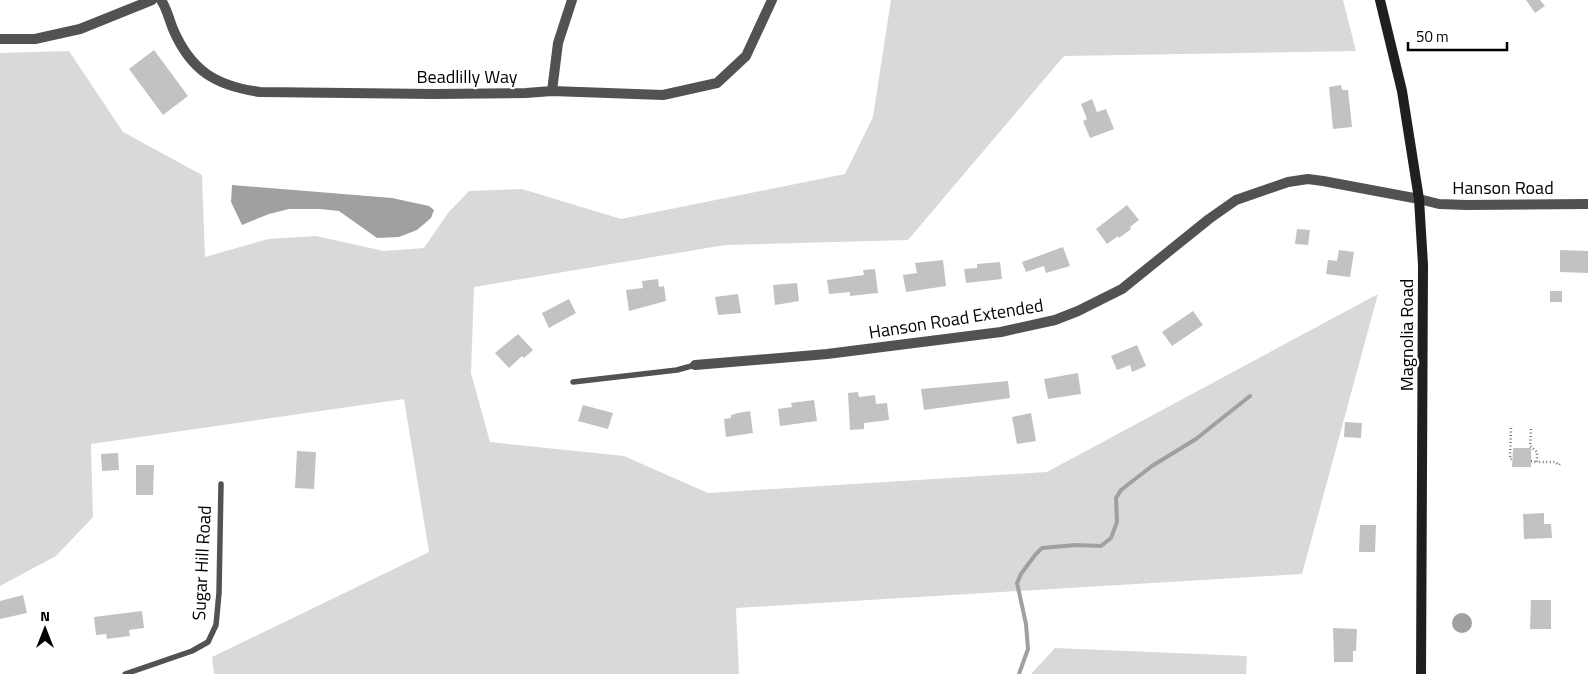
<svg xmlns="http://www.w3.org/2000/svg" width="1588" height="674" viewBox="0 0 1588 674" font-family="'Titillium Web',sans-serif">
	<style>
		.green { fill: #d9d9d9 }
		.water { fill: #a0a0a0 }
		.lines { fill: none; stroke-linecap: round; stroke-linejoin: round }
		.stream { stroke: #a0a0a0; stroke-width: 4 }
		.building { fill: #c2c2c2 }
		.path { stroke: #747474; stroke-width: 2.5; stroke-dasharray: 1 2.5; stroke-linecap: butt }
		.service { stroke: #525252; stroke-width: 5.5 }
		.minor { stroke: #525252; stroke-width: 10 }
		.tertiary { stroke: #525252; stroke-width: 10 }
		.secondary { stroke: #1f1f1f; stroke-width: 10 }
		.labels { text-anchor: middle; stroke-width: 4.5; stroke-linejoin: round; paint-order: stroke }
		.street-label { font-size: 18px; fill: #000; stroke: #fff }
	</style>
	<rect width="100%" height="100%" fill="#fff"/>
	<path class="green" d="M891 0H1343L1356 51 1064 56 908 240 725 245 474 287 471 373 490 442 624 456 708 493 1047 472 1378 294 1302 574 736 608 739 674H214L212 657 429 552 404 399 91 444 93 517 56 556 0 586V53L69 51 123 132 202 175 205 257 268 239 316 236 384 251 424 248 448 213 469 191 522 189 621 219 845 174 873 117Z
		M1055 648 1247 656 1246 674H1031Z"/>
	<path class="water" d="M232 185 392 198 429 206 434 210 431 218 417 230 399 237 377 238 339 211 320 209H289L269 214 242 225 231 202Z
		M1452 623a10 10 0 1 1 20 0a10 10 0 1 1-20 0Z"/>
	<g class="lines">
		<path class="stream" d="M1019 674 1028 649 1026 624 1017 583 1021 574 1035 555 1042 548 1076 545 1101 546 1111 538 1117 522 1116 498 1121 490 1152 466 1196 439 1250 396"/>
	</g>
	<path class="building" d="M1526 0H1540L1545 6 1535 13Z
		M154 50 188 96 163 115 129 69Z
		M1341 85 1342 90H1348L1352 127 1333 129 1329 87Z
		M1092 99 1097 112 1106 109 1114 129 1090 138 1083 121 1087 119 1081 104Z
		M1127 205 1139 220 1130 227 1131 229 1119 238 1118 236 1107 244 1096 229Z
		M1297 229 1310 230 1308 245 1295 244Z
		M1063 247 1070 266 1046 273 1044 266 1026 272 1022 262Z
		M1339 250 1354 252 1350 277 1326 274 1328 260 1337 261Z
		M1560 250 1588 251V273L1560 272Z
		M943 260 946 286 906 292 903 275 917 273 915 263Z
		M1000 262 1002 279 966 283 964 269 977 268V264Z
		M875 269 878 293 850 296V292L829 294 827 280 864 275 863 270Z
		M658 279 659 287 664 286 666 301 629 311 626 290 643 288 642 281Z
		M797 283 799 301 775 305 773 285Z
		M1550 291H1562V302H1550Z
		M738 294 741 313 718 315 715 297Z
		M569 299 576 313 549 328 542 313Z
		M1193 311 1203 325 1172 346 1162 332Z
		M518 334 533 350 524 358 522 356 509 368 495 353Z
		M1137 345 1146 366 1132 372 1130 365 1117 370 1111 356Z
		M1078 373 1081 394 1048 399 1044 379Z
		M1008 381 1010 398 924 410 921 389Z
		M858 392 859 397 875 395 876 404 887 403 889 420 864 423V429L850 430 848 393Z
		M814 400 817 421 780 426 778 409 792 407 791 403Z
		M583 405 613 413 608 429 578 421Z
		M750 411 753 433 726 437 724 419 731 418V415L738 413Z
		M1031 413 1036 441 1017 444 1012 417Z
		M1345 422 1362 423 1361 438 1344 437Z
		M1513 448H1531V467H1512Z
		M297 451 316 452 314 489 295 488Z
		M118 453 119 470 102 471 101 454Z
		M136 465H154L153 495H136Z
		M1544 513V524H1551L1552 538 1524 539 1523 514Z
		M1360 525H1376L1375 552H1359Z
		M23 595 27 613 0 619V601Z
		M1531 600H1551V629H1530Z
		M142 611 144 628 129 630 130 636 107 639 106 634 96 635 94 617Z
		M1333 628 1357 629 1356 651H1353V662H1334Z"/>
	<g class="lines">
		<path class="path" d="M1511 428 1510 459H1512
			M1531 429 1530 446 1537 452V462H1555L1559 465 1561 462
			M1531 461 1537 462"/>
		<path class="service" d="M573 382 677 370 695 365
			M125 674 192 651 208 642 216 625 219 593 221 484"/>
		<path class="minor" d="M161 0C167 9 169 19 173 29 191 71 216 86 260 92L434 94 526 93 552 91 663 95 717 83 746 56 772 0
			M0 39H35L80 29 152 0
			M552 91 558 43 572 0
			M695 365 827 354 1001 332 1055 320 1078 311 1122 289 1209 219 1236 200 1288 182 1308 179 1323 181 1419 199"/>
		<path class="tertiary" d="M1419 199 1439 204 1467 205 1588 204"/>
		<path class="secondary" d="M1380 0 1402 91 1419 199 1423 265 1421 674"/>
	</g>
	<g class="labels">
		<g class="street-label">
			<text x="467" y="83">Beadlilly Way</text>
			<text x="1503" y="194">Hanson Road</text>
			<text transform="translate(956 319) rotate(-9)" y="6">Hanson Road Extended</text>
			<text transform="translate(1407 335) rotate(-90)" y="6">Magnolia Road</text>
			<text transform="translate(202 563) rotate(-87)" y="6">Sugar Hill Road</text>
		</g>
	</g>
	<g transform="translate(45 629)" stroke="#ffffff" stroke-width="4" paint-order="stroke">
	<path d="M0-4L9 19L0 12L-9 19Z" fill="#000000"/>
	<text y="-8" font-size="14" font-weight="bold" text-anchor="middle" fill="#000000">N</text>
	</g>
	<path d="M1408 42v8h99v-8" fill="none" stroke="#000000" stroke-width="2.5"/>
	<text x="1416" y="42" font-size="15" fill="#000000" stroke="#ffffff" stroke-width="4" paint-order="stroke">50 m</text>
</svg>
